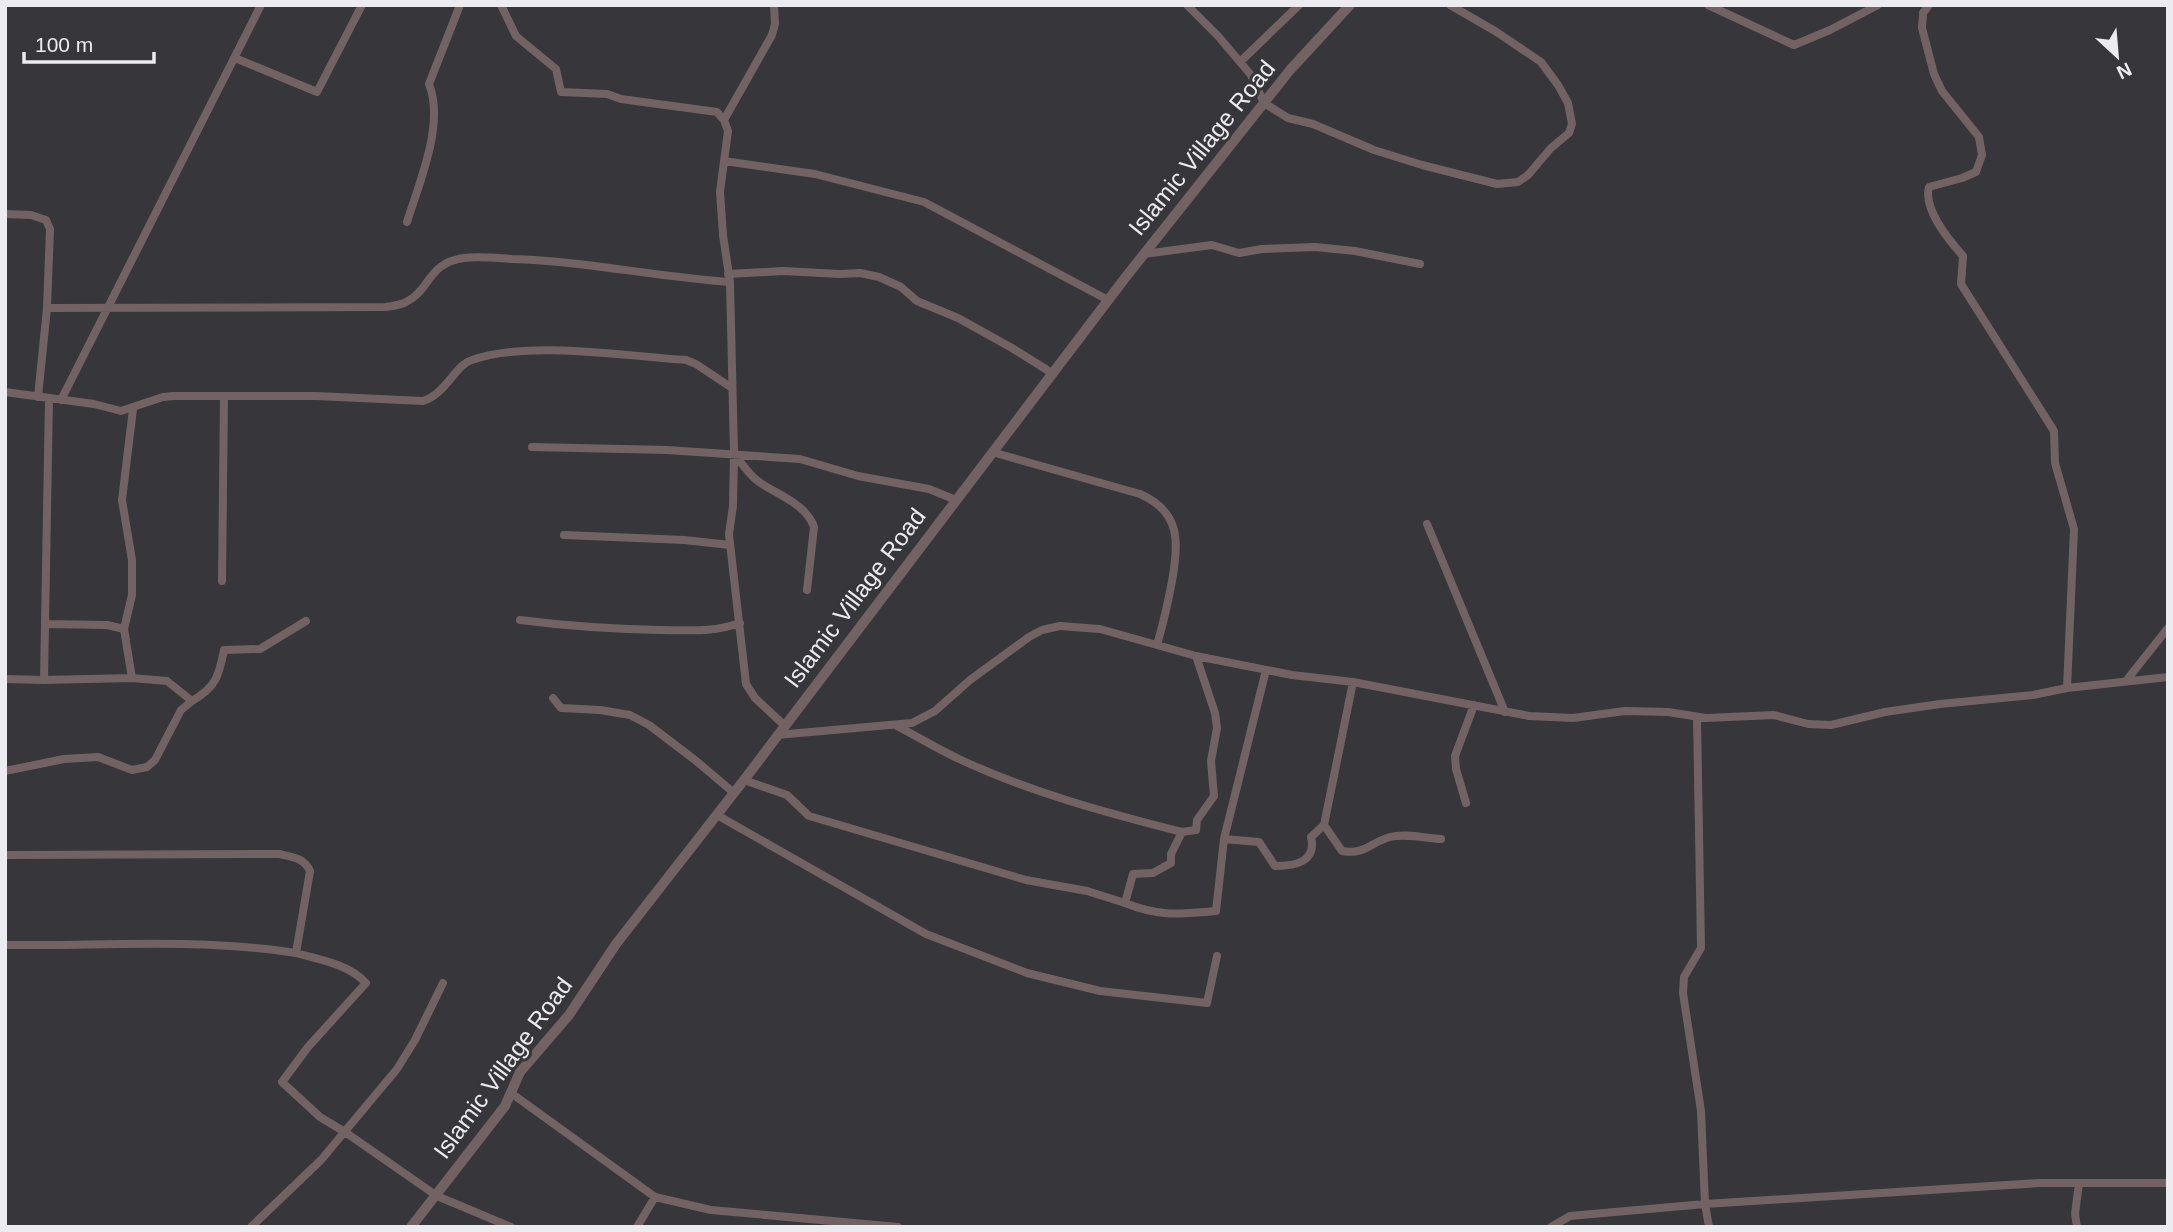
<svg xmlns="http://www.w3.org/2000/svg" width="2173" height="1232" viewBox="0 0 2173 1232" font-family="Helvetica,sans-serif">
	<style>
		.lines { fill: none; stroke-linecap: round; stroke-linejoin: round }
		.minor { stroke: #736264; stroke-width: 8 }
		.tertiary { stroke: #736264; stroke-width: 10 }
		.labels { text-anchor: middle; stroke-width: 6; stroke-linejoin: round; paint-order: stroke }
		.street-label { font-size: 24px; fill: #ececf0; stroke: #36363b }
	</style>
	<rect width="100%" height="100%" fill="#36363b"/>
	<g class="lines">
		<path class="minor" d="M501 5 516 36 556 69 561 92 607 94 621 99 717 112 724 120 728 131 720 192 723 235 730 282 734 453 733 506 729 534 731 552 746 684 755 698 785 726
			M1187 5 1218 36 1251 75 1264 103 1288 118 1313 124 1374 150 1422 165 1497 184 1518 182 1528 175 1551 148 1569 133 1572 124 1568 103 1558 85 1541 62 1495 31 1450 5
			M1708 5 1794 45 1830 30 1878 5
			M1929 5 1923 13 1922 28 1934 74 1942 91 1979 137 1982 155 1976 172 1962 178 1929 187C1923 209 1948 239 1963 256L1961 284 2054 431 2055 463 2074 529 2067 688
			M235 58 317 92 362 5
			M1240 62 1299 5
			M724 120 772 35 775 24 774 5
			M724 161 815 174 924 202 1108 300
			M5 214 31 215 46 220 50 229 47 308 38 397
			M407 222C419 183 445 124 429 84L460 5
			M1144 254 1212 245 1239 253 1262 249 1315 247 1355 251 1420 264
			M728 274 783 271 840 274 860 273 879 277 901 287 917 301 958 318 1012 348 1052 373
			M47 308 386 307C392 306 401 305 406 302 431 290 427 263 464 258 479 256 496 258 512 259 585 261 657 277 730 282
			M5 392 94 404 121 411 163 397 174 396H316L423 401C446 394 455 365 472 360 531 340 623 356 686 360L696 364 732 388
			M61 400 261 5
			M532 447 667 450 800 459 858 476 929 489 956 500
			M992 452 1140 494C1181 512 1179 543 1172 581 1168 603 1163 624 1157 645
			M734 453C741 463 749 475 759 482 778 495 806 504 814 527L807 590
			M1427 524 1505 712
			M564 535 684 540 730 545
			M222 581 224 397
			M520 620C567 626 613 629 660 630 690 630 711 633 740 623
			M46 624 107 625 124 629 132 595V560L122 500 133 409
			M124 629 132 678 167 681 192 701C216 687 219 676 224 650L260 649 306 621
			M1266 670 1224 839 1259 842 1275 866C1295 866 1317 862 1311 837L1324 825 1353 682
			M5 679 44 680 49 399
			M44 680 132 678
			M2126 681 2168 628
			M553 698 561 708 600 710 630 715 649 725 695 760 734 793
			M1697 717 1701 948 1684 977 1683 993 1701 1111 1705 1204 2040 1183H2168
			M897 726C918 737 938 749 959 759 1029 792 1107 813 1182 832
			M777 735 912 723 935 711 970 680 1029 637 1042 630 1060 626 1100 629 1196 656 1292 675 1353 682 1529 716 1573 718 1625 711 1668 712 1706 718 1774 715 1808 724 1831 725 1885 712 1940 704 2033 695 2067 688 2168 677
			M5 771 64 759 98 757 132 770 147 767 155 760 181 710 192 701
			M744 780 787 795 809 816 816 818 1026 880 1087 891 1125 903 1133 874 1153 873 1171 863V854L1182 832 1196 830 1197 820 1214 796 1211 761 1217 728 1215 713 1196 656
			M1466 803 1456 769 1455 756 1474 705
			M717 815 926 934 1027 973 1100 991 1207 1003 1217 956
			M1324 825 1342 851C1365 855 1369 843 1390 837 1405 833 1425 838 1441 839
			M5 855 279 854C293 857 304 858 310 871L296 953C321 960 348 964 366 983L308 1047 282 1082 320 1117 345 1132 437 1196 511 1227
			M1125 903C1160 917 1179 914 1216 911L1224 839
			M5 945C103 946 200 938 296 953
			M511 1093 655 1197 711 1210 898 1227
			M251 1227 321 1160 397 1069 415 1040 443 983
			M637 1227 655 1197
			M1551 1227 1570 1216 1705 1204 1709 1227
			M2077 1227 2075 1214 2079 1183"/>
		<path class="tertiary" d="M411 1227 505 1106 520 1072 569 1015 616 944 744 780 1125 278 1290 70 1350 5"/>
	</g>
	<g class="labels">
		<g class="street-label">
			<text transform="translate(1202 148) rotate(-51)" y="8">Islamic Village Road</text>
			<text transform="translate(855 598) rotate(-53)" y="8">Islamic Village Road</text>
			<text transform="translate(503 1068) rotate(-54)" y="8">Islamic Village Road</text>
		</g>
	</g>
	<rect width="2173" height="1232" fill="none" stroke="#ececf0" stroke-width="14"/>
	<g transform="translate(2117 56) rotate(154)" stroke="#36363b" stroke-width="5" paint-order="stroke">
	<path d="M0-5L12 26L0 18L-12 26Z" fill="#ececf0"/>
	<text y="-10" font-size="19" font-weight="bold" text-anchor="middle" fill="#ececf0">N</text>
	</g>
	<path d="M24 52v10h130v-10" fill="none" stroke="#ececf0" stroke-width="3.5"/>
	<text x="35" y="52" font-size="21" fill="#ececf0" stroke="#36363b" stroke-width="5" paint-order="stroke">100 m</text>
</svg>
